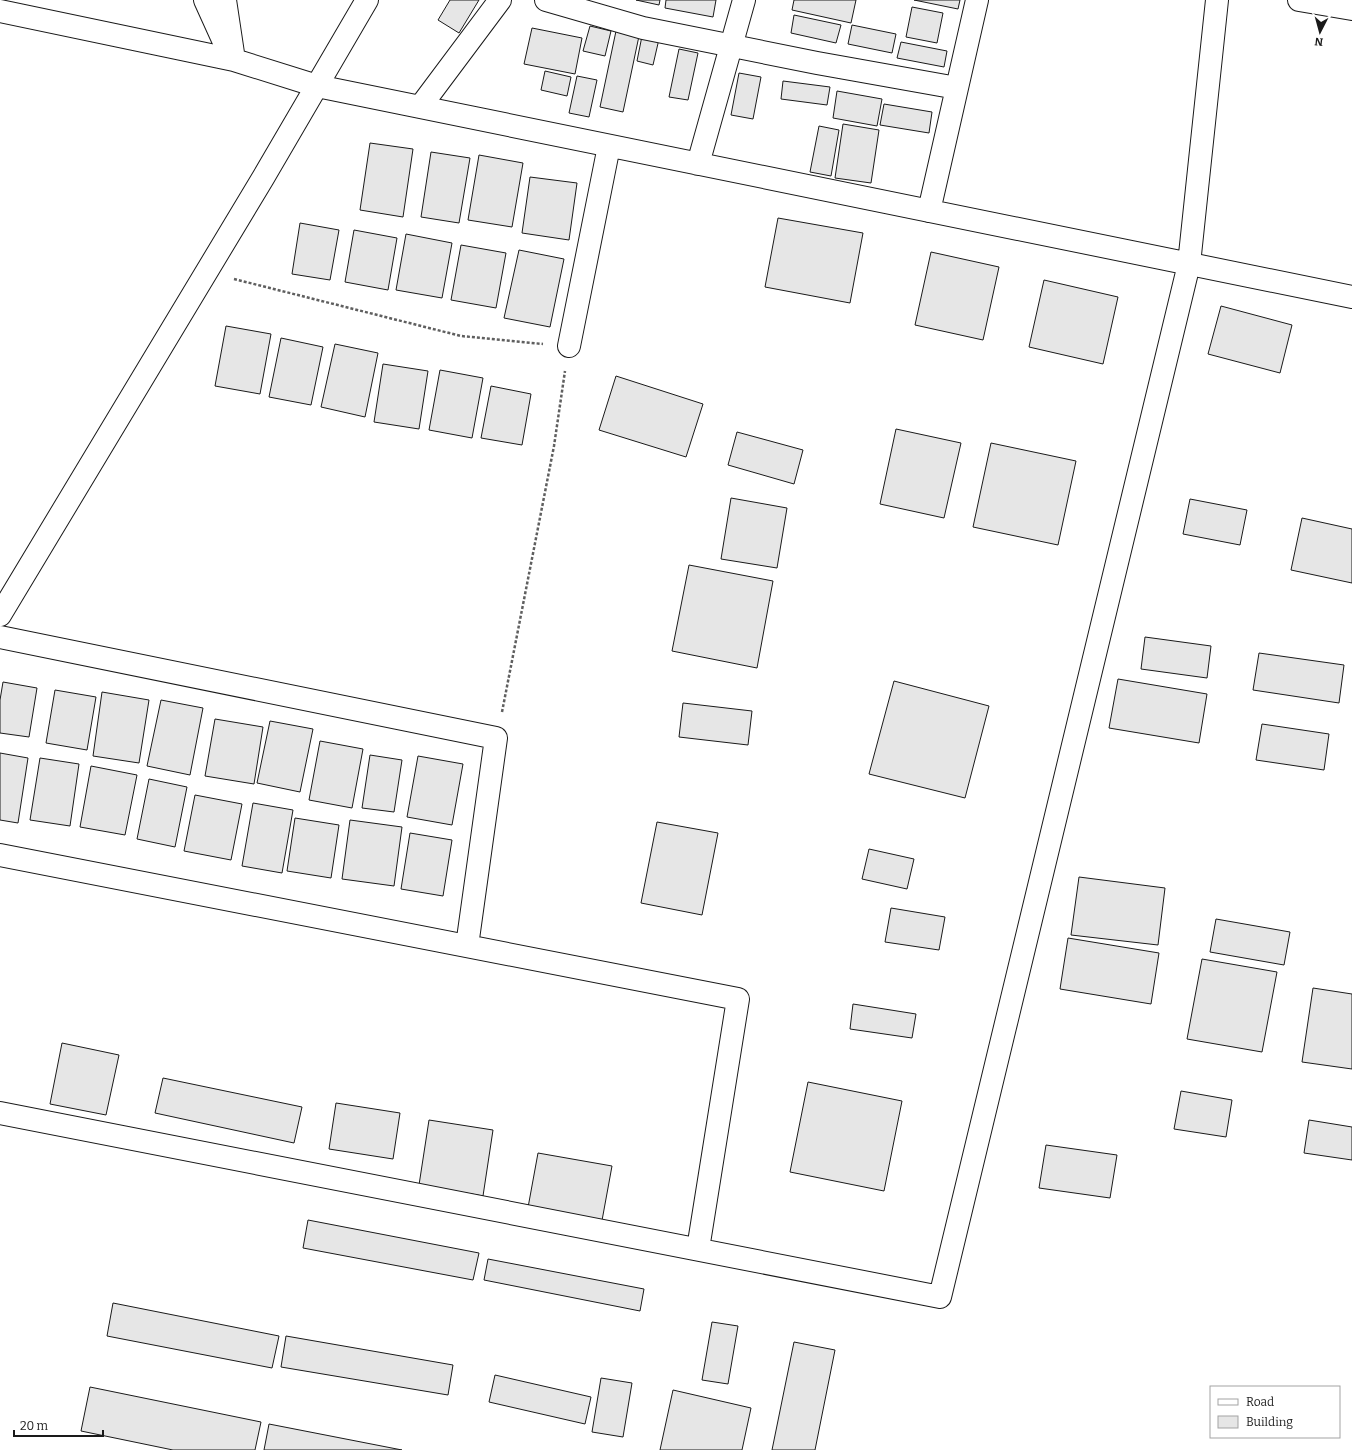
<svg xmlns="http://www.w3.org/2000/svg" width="1352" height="1450" viewBox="0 0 1352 1450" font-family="Bitter,serif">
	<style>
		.building { fill: #e6e6e6; stroke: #1a1a1a }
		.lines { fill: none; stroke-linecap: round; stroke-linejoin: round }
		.street-casing { stroke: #1a1a1a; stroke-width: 24 }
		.secondary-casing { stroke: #1a1a1a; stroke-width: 24 }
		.path { stroke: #5f5f5f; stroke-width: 2.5; stroke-dasharray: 3 2; stroke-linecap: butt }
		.street { stroke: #fff; stroke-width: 22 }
		.secondary { stroke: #fff; stroke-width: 22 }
	</style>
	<rect width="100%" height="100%" fill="#fff"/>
	<path class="building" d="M450 0H479L459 33 438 20Z
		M636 0H660L659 5Z
		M666 0H716L713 17 665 8Z
		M794 0H856L851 23 792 10Z
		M914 0H960L958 9Z
		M912 7 943 13 937 43 906 37Z
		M794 15 841 25 836 43 791 33Z
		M852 25 896 34 892 53 848 44Z
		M590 26 611 31 605 56 583 51Z
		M532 28 582 38 575 74 524 64Z
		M616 31 639 36 623 112 600 107Z
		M642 36 659 39 653 65 637 61Z
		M901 42 947 51 944 67 897 58Z
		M679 49 698 53 688 100 669 97Z
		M545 71 571 77 567 96 541 90Z
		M739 73 761 77 753 119 731 115Z
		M577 76 597 80 589 117 569 113Z
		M783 81 830 87 827 105 781 99Z
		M837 91 882 99 877 126 833 118Z
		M884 104 932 112 929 133 880 125Z
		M843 124 879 130 871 183 835 178Z
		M819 126 839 130 831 176 810 172Z
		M370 143 413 149 403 217 360 210Z
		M431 152 470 158 459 223 421 217Z
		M479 155 523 163 512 227 468 220Z
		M530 177 577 183 569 240 522 233Z
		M778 218 863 233 850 303 765 287Z
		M300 223 339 230 330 280 292 274Z
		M354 230 397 238 388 290 345 282Z
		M406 234 452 243 442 298 396 290Z
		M461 245 506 253 496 308 451 300Z
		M519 250 564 259 550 327 504 318Z
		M931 252 999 267 983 340 915 325Z
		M1044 280 1118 297 1103 364 1029 347Z
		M1221 306 1292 325 1280 373 1208 354Z
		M226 326 271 334 260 394 215 386Z
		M281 338 323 347 311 405 269 397Z
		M335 344 378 353 365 417 321 407Z
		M383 364 428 371 419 429 374 422Z
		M440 370 483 378 472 438 429 430Z
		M616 376 703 404 686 457 599 430Z
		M491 386 531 394 522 445 481 438Z
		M896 429 961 443 944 518 880 504Z
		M737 432 803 450 794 484 728 465Z
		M991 443 1076 461 1058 545 973 527Z
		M731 498 787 508 777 568 721 559Z
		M1190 499 1247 510 1240 545 1183 534Z
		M1302 518 1352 529V583L1291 570Z
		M689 565 773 581 757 668 672 651Z
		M1145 637 1211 646 1207 678 1141 669Z
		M1259 653 1344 665 1339 703 1253 690Z
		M1118 679 1207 694 1199 743 1109 728Z
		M894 681 989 706 965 798 869 774Z
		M3 682 37 688 29 737 0 733V700Z
		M55 690 96 697 87 750 46 743Z
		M102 692 149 700 139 763 93 756Z
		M161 700 203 708 190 775 147 766Z
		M683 703 752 711 748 745 679 737Z
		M215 719 263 727 254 784 205 776Z
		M270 721 313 729 300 792 257 783Z
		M1262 724 1329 734 1324 770 1256 760Z
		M320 741 363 749 352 808 309 800Z
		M0 753 28 758 18 823 0 820Z
		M370 755 402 760 394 812 362 808Z
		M418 756 463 764 452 825 407 817Z
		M40 758 79 764 70 826 30 820Z
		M91 766 137 775 125 835 80 827Z
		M149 779 187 787 175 847 137 839Z
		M195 795 242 804 231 860 184 851Z
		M253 803 293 810 282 873 242 866Z
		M295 818 339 825 331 878 287 871Z
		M350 820 402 827 394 886 342 879Z
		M657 822 718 833 702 915 641 903Z
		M410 833 452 840 443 896 401 889Z
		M869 849 914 859 907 889 862 879Z
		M1079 877 1165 888 1158 945 1071 935Z
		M891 908 945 917 939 950 885 942Z
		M1216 919 1290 932 1284 965 1210 952Z
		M1068 938 1159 953 1151 1004 1060 989Z
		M1202 959 1277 972 1262 1052 1187 1039Z
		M1313 988 1352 994V1069L1302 1062Z
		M853 1004 916 1014 912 1038 850 1029Z
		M62 1043 119 1055 106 1115 50 1104Z
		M163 1078 302 1107 294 1143 155 1113Z
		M808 1082 902 1101 884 1191 790 1172Z
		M1181 1091 1232 1100 1226 1137 1174 1129Z
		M336 1103 400 1113 393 1159 329 1149Z
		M429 1120 493 1130 483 1196 419 1185Z
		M1309 1120 1352 1127V1160L1304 1153Z
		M1046 1145 1117 1155 1110 1198 1039 1188Z
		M538 1153 612 1166 601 1226 527 1213Z
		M308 1220 479 1253 473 1280 303 1248Z
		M488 1259 644 1289 640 1311 484 1280Z
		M113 1303 279 1336 272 1368 107 1336Z
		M712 1322 738 1326 728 1384 702 1380Z
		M286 1336 453 1365 448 1395 281 1367Z
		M794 1342 835 1350 815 1450H772Z
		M495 1375 591 1397 585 1424 489 1402Z
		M601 1378 632 1383 623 1437 592 1432Z
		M90 1387 261 1422 255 1450H173L81 1431Z
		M673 1390 751 1408 742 1450H660Z
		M269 1424 402 1450H264Z"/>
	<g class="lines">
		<g class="street-casing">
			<path id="street" d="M205 0 224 42
				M225 0 234 60 317 86 1352 297
				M546 0 643 28 817 63 957 88
				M1299 0 1352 9
				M0 11 234 60
				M420 107 500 0
				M698 164 744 0
				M929 211 977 0
				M569 346 609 146
				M0 637 496 738 467 946
				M0 855 738 999 698 1249
				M0 1113 940 1297 1189 264 1217 0"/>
		</g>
		<g class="secondary-casing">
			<path id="secondary" d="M0 615 263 178 367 0"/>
		</g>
		<path class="path" d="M234 279 461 336 543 344
			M502 712 554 446 565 371"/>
		<use href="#street" class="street"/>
		<use href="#secondary" class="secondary"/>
	</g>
	<rect x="1210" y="1386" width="130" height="52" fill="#ffffff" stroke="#a3a3a3"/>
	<rect x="1218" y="1399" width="20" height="6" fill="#ffffff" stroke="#a3a3a3"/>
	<text x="1246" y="1406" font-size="12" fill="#1a1a1a">Road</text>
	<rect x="1218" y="1416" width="20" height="12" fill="#e6e6e6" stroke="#a3a3a3"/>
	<text x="1246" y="1426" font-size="12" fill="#1a1a1a">Building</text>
	<g transform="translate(1320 32) rotate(186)" stroke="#ffffff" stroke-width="3" paint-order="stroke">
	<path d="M0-3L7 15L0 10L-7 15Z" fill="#1a1a1a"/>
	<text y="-6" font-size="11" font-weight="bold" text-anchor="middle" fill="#1a1a1a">N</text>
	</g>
	<path d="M14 1430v6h89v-6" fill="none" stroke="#1a1a1a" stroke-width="2"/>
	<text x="20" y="1430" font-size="12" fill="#1a1a1a" stroke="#ffffff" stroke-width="3" paint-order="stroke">20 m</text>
</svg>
